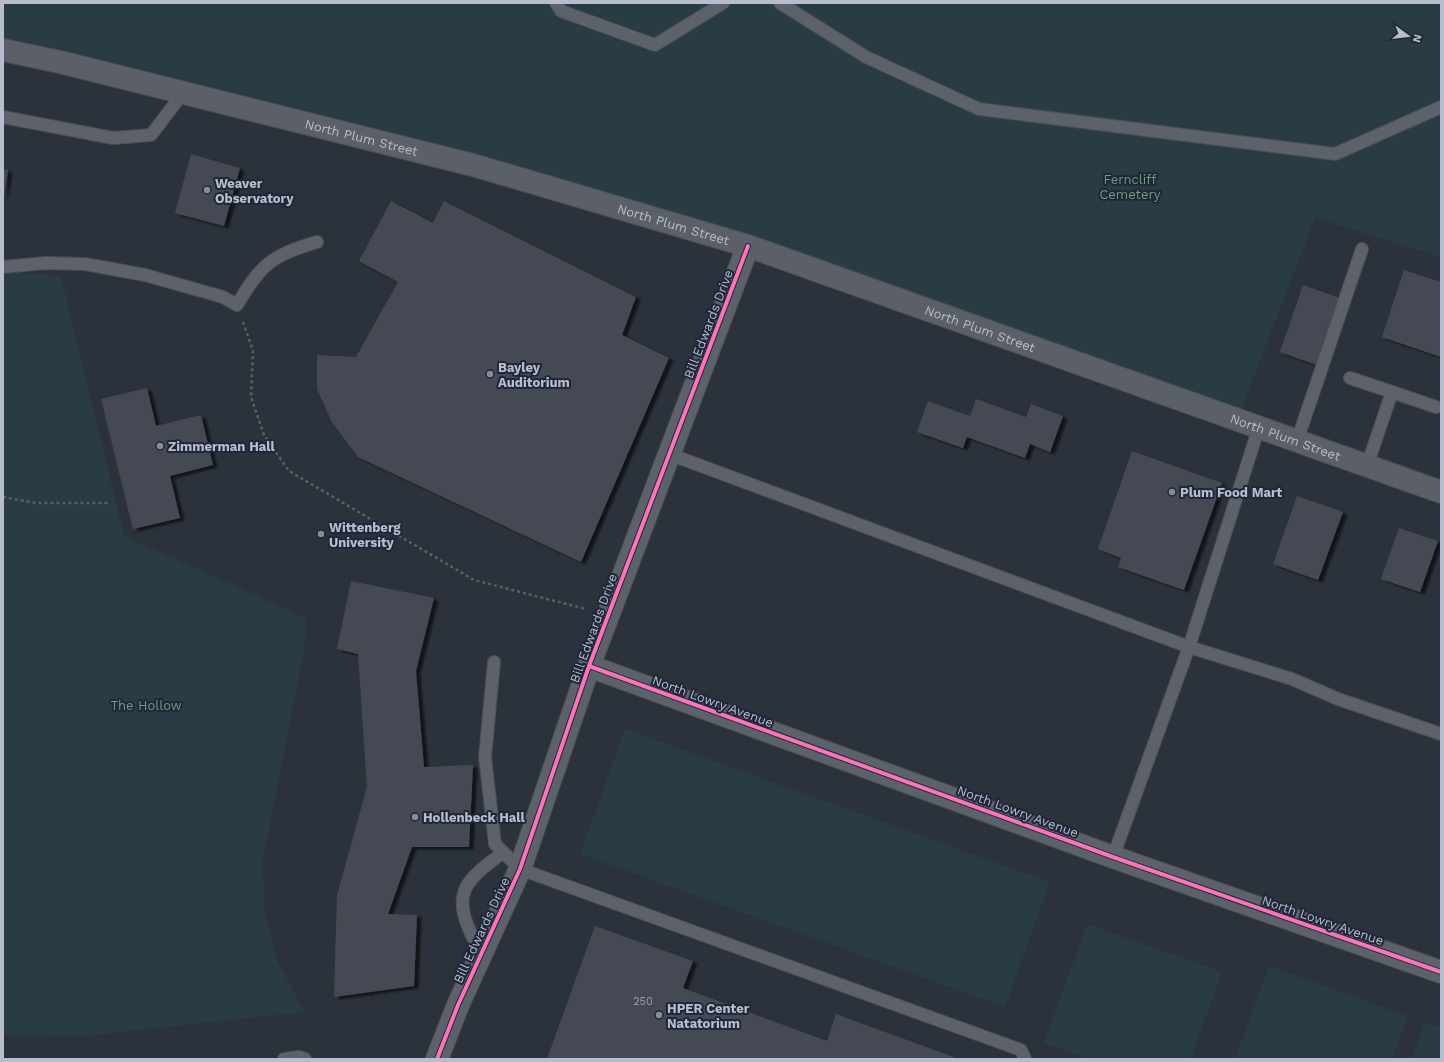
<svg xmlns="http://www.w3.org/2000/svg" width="1444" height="1062" viewBox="0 0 1444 1062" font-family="'Work Sans',sans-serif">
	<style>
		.green { fill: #293c43 }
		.building { fill: #454a52; filter: url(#shadow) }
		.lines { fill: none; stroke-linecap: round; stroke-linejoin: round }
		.service-casing { stroke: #494d54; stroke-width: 14 }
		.minor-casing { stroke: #494d54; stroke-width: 24 }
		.secondary-casing { stroke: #494d54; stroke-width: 24 }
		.path { stroke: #5a5f66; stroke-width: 2.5; stroke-dasharray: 3 3; stroke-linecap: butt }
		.service { stroke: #5d6169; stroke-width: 12 }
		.minor { stroke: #5d6169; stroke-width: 22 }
		.secondary { stroke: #5b5f68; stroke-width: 22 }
		.cycleway-casing { stroke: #1f2738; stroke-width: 6 }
		.cycleway { stroke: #fb73b8; stroke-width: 4 }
		.poi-dot { fill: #868c9a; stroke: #1f2738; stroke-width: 1.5 }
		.labels { text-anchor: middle; stroke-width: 4; stroke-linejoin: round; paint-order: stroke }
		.number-label { font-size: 11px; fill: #9aa0ae }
		.street-label { font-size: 13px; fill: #b7bdcc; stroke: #1f2738 }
		.park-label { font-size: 13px; fill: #6d9e7d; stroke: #1f2738 }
		.poi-label { font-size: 13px; font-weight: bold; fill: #b7bdcc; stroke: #1f2738; text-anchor: start }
	</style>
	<defs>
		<filter id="shadow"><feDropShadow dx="4.5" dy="2.5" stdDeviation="1" flood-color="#0009"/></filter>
	</defs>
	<rect width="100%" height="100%" fill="#2c323c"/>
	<path class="green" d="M3 3H1441V257L1315 218 1237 420 748 246 3 50Z
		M3 271 61 276 124 536 306 618 304 651 263 860 264 910 277 960 305 1012 85 1036 3 1035Z
		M625 729 1050 882 1005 1007 580 854Z
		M1087 924 1222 972 1191 1059H1089L1044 1043Z
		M1269 966 1408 1016 1392 1059H1235Z
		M1424 1022 1441 1027V1059H1412Z"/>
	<path class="building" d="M191 154 240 168 224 226 175 213Z
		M3 169 8 170 4 196H3Z
		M391 201 433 223 444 201 636 297 622 335 669 358 581 562 358 457 332 422 317 389V355L356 357 398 282 359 261Z
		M1404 270 1441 282V357L1382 337Z
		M1303 285 1340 298 1317 365 1280 352Z
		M147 388 156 426 201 415 213 465 170 476 180 518 133 529 101 399Z
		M976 399 1026 417 1031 404 1063 416 1050 452 1030 444 1025 458 967 437 963 448 917 432 928 401 970 416Z
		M1132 451 1222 483 1184 590 1118 567 1121 558 1098 549Z
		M1297 496 1343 512 1318 580 1273 564Z
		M1399 528 1438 541 1420 592 1381 579Z
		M351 581 434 598 416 671 424 767 473 765 469 847H412L388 914 417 915 414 986 334 997 337 895 367 787 358 654 337 649Z
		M595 926 693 961 683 988 827 1041 836 1014 959 1059H547Z"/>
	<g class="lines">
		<g class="service-casing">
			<path id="service" d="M556 3 561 11 655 45 723 3
				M780 3 866 57 979 109 1335 154 1441 107
				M3 117 113 138 151 135 183 93
				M3 267 46 263 85 264 145 275 223 297 237 305C261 264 272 255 317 242
				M1350 378 1392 392
				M1297 441 1362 249
				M669 454 1189 647 1292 679 1338 699 1441 734
				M1367 466 1392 392 1436 407
				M494 662 485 757 495 844 520 869 1021 1050 1025 1059
				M1113 857 1189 647 1259 427
				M483 950C474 942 471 934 467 924 452 885 477 874 503 852
				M284 1059 299 1057 305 1059"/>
		</g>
		<g class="minor-casing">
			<path id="minor" d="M589 666 1113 857 1441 972
				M437 1059 458 1005 520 869 589 666 748 246"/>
		</g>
		<g class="secondary-casing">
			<g id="secondary">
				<path id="s1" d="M3 50 60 62 473 165 748 246 1441 492"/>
			</g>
		</g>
		<path class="path" d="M243 322 253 351 251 397 264 435 289 471 474 580 586 609
			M3 497 36 503H110"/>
		<use href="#service" class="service"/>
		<use href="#minor" class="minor"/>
		<use href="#secondary" class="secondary"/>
		<g class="cycleway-casing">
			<path id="cycleway" d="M589 666 1113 857 1441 972
				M437 1059 458 1005 520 869 589 666 748 246"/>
		</g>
		<use href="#cycleway" class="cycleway"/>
	</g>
	<g class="poi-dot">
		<circle cx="207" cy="190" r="4"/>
		<circle cx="490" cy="374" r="4"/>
		<circle cx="160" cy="446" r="4"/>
		<circle cx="1172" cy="492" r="4"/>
		<circle cx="321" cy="534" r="4"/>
		<circle cx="415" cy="817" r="4"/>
		<circle cx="659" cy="1015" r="4"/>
	</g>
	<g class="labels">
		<g class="number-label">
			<text x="643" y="1005">250</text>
		</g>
		<g class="street-label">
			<text dy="5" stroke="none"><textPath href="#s1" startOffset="369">North Plum Street</textPath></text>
			<text dy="5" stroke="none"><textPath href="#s1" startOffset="693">North Plum Street</textPath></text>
			<text transform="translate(708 324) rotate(-69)" y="5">Bill Edwards Drive</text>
			<text dy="5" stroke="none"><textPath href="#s1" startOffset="1017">North Plum Street</textPath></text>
			<text dy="5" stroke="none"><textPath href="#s1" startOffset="1341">North Plum Street</textPath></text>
			<text transform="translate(593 628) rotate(-70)" y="5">Bill Edwards Drive</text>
			<text transform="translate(713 701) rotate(20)" y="5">North Lowry Avenue</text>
			<text transform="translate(1018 811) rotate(20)" y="5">North Lowry Avenue</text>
			<text transform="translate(1323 920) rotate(19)" y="5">North Lowry Avenue</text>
			<text transform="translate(481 930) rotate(-65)" y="5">Bill Edwards Drive</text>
		</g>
		<g class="park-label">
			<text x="1130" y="184">Ferncliff<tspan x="1130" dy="15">Cemetery</tspan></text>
			<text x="146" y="710">The Hollow</text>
		</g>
		<g class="poi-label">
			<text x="215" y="188">Weaver<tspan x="215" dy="15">Observatory</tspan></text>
			<text x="498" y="372">Bayley<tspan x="498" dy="15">Auditorium</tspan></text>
			<text x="168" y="451">Zimmerman Hall</text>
			<text x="1180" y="497">Plum Food Mart</text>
			<text x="329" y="532">Wittenberg<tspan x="329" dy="15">University</tspan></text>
			<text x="423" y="822">Hollenbeck Hall</text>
			<text x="667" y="1013">HPER Center<tspan x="667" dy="15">Natatorium</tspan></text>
		</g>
	</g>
	<rect width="1444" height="1062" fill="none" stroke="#b7bdcc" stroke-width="8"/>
	<g transform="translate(1408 36) rotate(105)" stroke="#1f2738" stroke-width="3" paint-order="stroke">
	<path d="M0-3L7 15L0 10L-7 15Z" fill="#b7bdcc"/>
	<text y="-6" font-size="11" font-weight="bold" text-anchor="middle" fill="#b7bdcc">N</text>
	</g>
</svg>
